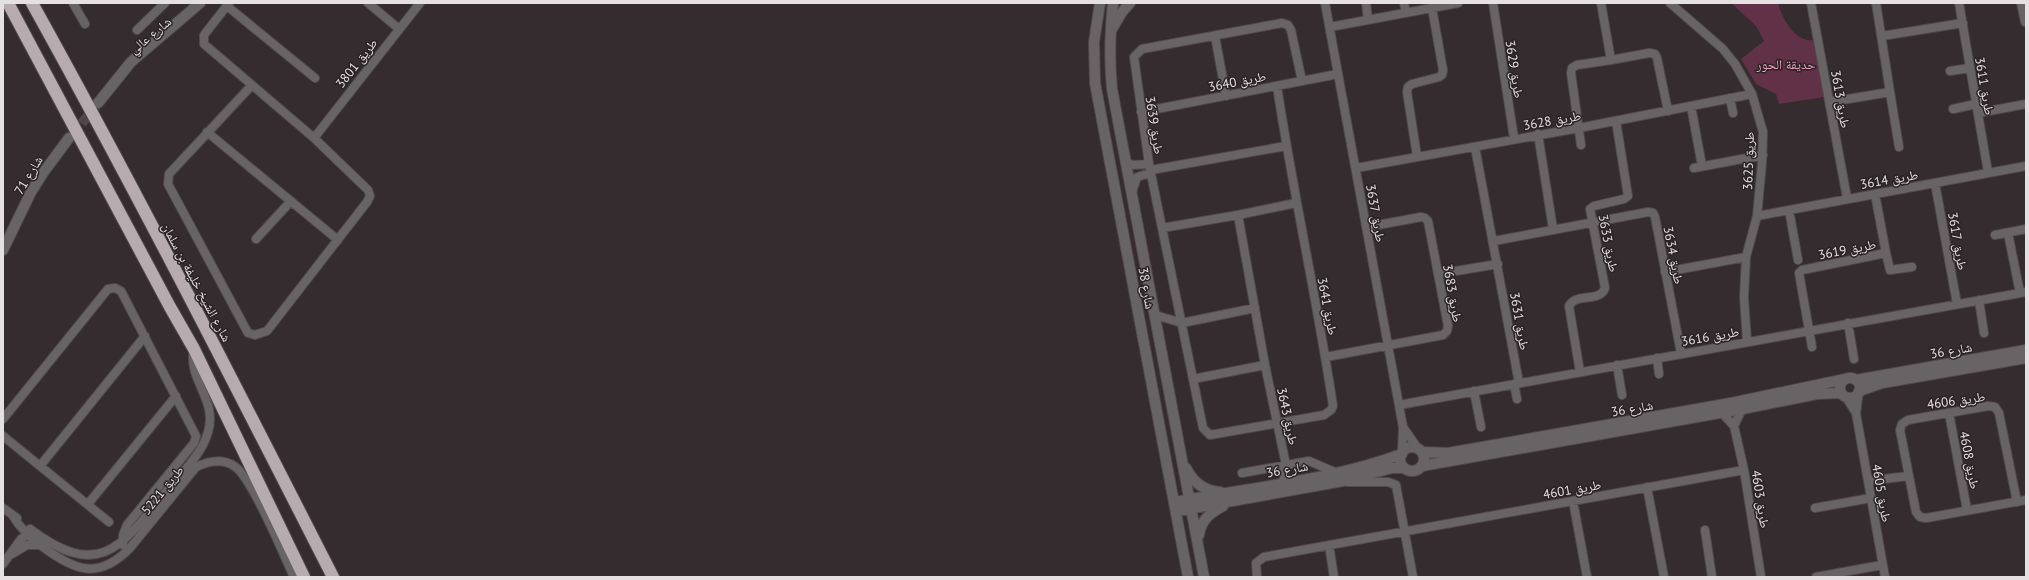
<svg xmlns="http://www.w3.org/2000/svg" width="2029" height="580" viewBox="0 0 2029 580" font-family="'PT Sans','Noto Naskh Arabic',sans-serif">
	<style>
		.green { fill: #613147 }
		.lines { fill: none; stroke-linecap: round; stroke-linejoin: round }
		.tertiary-tunnel { stroke: #4f474a; stroke-width: 10; stroke-dasharray: 10 5; stroke-linecap: butt }
		.minor-casing { stroke: #50494c; stroke-width: 10 }
		.tertiary-casing { stroke: #50494c; stroke-width: 12 }
		.motorway-casing { stroke: #50494c; stroke-width: 14 }
		.minor { stroke: #686465; stroke-width: 8 }
		.tertiary { stroke: #686465; stroke-width: 10 }
		.motorway { stroke: #b6acb0; stroke-width: 12 }
		.labels { text-anchor: middle; stroke-width: 3; stroke-linejoin: round; paint-order: stroke }
		.street-label { font-size: 13px; fill: #e5e0e2; stroke: #2a2225 }
		.park-label { font-size: 13px; fill: #f7a4c8; stroke: #2a2225 }
	</style>
	<rect width="100%" height="100%" fill="#342c2f"/>
	<path class="green" d="M1731 3H1778C1782 18 1795 43 1814 40L1824 97 1779 104 1776 94 1756 84 1741 59 1764 41 1756 26Z"/>
	<g class="lines">
		<path class="tertiary-tunnel" d="M72 135 96 106"/>
		<g class="minor-casing">
			<path id="minor" d="M73 3 85 24
				M229 3 204 35V44L314 138 368 190 370 196 367 202 267 331 255 335 248 333 168 184 169 174 252 85
				M368 3 398 28
				M1325 3 1403 427 1402 454
				M1366 3 1368 20
				M1404 3 1406 13
				M1493 3 1514 138
				M1670 3 1723 49 1735 64 1752 94 1763 132 1762 163 1757 216 1746 257 1744 297 1747 341
				M1811 3 1847 198
				M1959 3 1988 172
				M2021 3 2025 22
				M227 6 315 78
				M1330 27 1458 3
				M137 30 165 3
				M1215 36 1226 96
				M1882 36 1963 23
				M1611 60 1649 53 1655 54 1657 58 1668 111
				M1950 71 1970 68
				M1890 92 1899 147
				M1730 98 1733 113
				M1830 102 1890 92 1876 3
				M1691 106 1702 166
				M1953 109 1976 104
				M1141 112 1338 74
				M1978 113 2026 104
				M207 132 338 240
				M1538 134 1553 229
				M314 138 420 3
				M1581 145 1571 73 1572 68 1577 65 1611 60 1601 3
				M1475 147 1519 383
				M1417 156 1407 92 1408 87 1412 84 1439 77 1442 75 1443 70 1432 8
				M1125 161 1132 165 1149 164
				M1356 168 1579 128 1752 94
				M1694 168 1763 155
				M1151 170 1286 146
				M1935 183 1957 304
				M1132 192 1137 177 1151 173
				M1789 210 1798 260
				M1238 215 1162 228 1149 164 1134 57 1142 49 1282 23 1288 25 1291 30 1302 81
				M1757 216 2026 166
				M1162 228 1193 379 1265 365
				M2008 233 2020 293
				M1995 235 2026 229
				M256 239 291 201
				M1494 241 1648 212 1653 213 1655 217 1681 353
				M1886 253 1890 270 1912 267
				M1665 272 1746 257
				M1438 274 1498 264
				M1979 300 1984 333
				M1155 315 1182 323 1255 308
				M1848 323 1854 359
				M1812 347 1799 273 1802 270 1886 253 1875 194
				M1326 357 1443 335 1447 331 1448 326 1428 221 1425 218 1421 217 1367 227
				M1657 358 1659 374
				M1617 365 1622 395
				M1580 372 1569 306C1576 292 1600 303 1605 288L1590 209 1594 206 1624 199 1628 196 1616 121
				M1193 379 1203 428 1210 435 1324 415 1331 410 1333 406C1317 299 1293 193 1277 86
				M1514 384 1517 399
				M1474 391 1481 427
				M1846 397 1856 413 1885 577
				M1399 405 2026 292
				M1722 413 1734 426 1744 470 1761 577
				M1856 413 1859 391
				M1949 413 1967 510
				M3 419 108 289 115 288 121 291 196 436 194 443 127 525 123 535V545
				M1734 426 1742 409
				M1403 427 1419 450
				M3 436 109 522
				M40 466 145 336
				M1242 473 1309 461 1337 473
				M1868 481 1908 476
				M1347 482H1388L1396 485 1413 577
				M1283 483 1286 465 1265 365 1238 215 1296 203
				M1647 487 1664 577
				M1573 501 1587 577
				M2017 502 1999 413 1995 407 1988 406 1908 420 1902 424 1900 430 1916 512 1920 517 1926 518C1959 512 1993 506 2026 500
				M88 504 176 396
				M3 508 17 518
				M1815 508 1871 498
				M13 516C20 528 32 539 43 547 75 571 99 580 130 548L196 467C209 461 222 458 234 466 251 475 284 556 294 577
				M30 529C98 580 120 549 164 494 179 476 202 455 208 432 218 399 187 380 194 349
				M1705 530 1712 577
				M1329 545 1334 577
				M12 554 27 545H40
				M3 564 21 539 31 533
				M1257 577 1256 563 1264 557 1744 470
				M1816 577 1882 565"/>
		</g>
		<g class="tertiary-casing">
			<path id="tertiary" d="M1100 3 1094 42 1095 83 1188 577
				M1113 3C1110 32 1109 59 1112 89L1204 577
				M1112 29 1122 12 1130 3
				M98 103 131 62 200 3
				M3 250 31 192 43 173 69 138
				M1840 388a10 10 0 1 1 20 0a10 10 0 1 1-20 0Z
				M1856 380 2026 350
				M1859 391 1882 383 2026 358
				M1400 459a12 12 0 1 1 24 0a12 12 0 1 1-24 0Z
				M1422 452 1448 453 1731 403 1845 379
				M1422 466 1742 409 1817 394 1841 393
				M1186 468C1193 482 1204 491 1220 492
				M1175 502C1251 487 1329 481 1402 454
				M1177 511 1343 481 1392 468H1404
				M1199 535C1201 520 1210 513 1223 506"/>
		</g>
		<g class="motorway-casing">
			<path id="motorway" d="M8 3 170 307 194 349 304 577
				M32 3C137 192 235 385 333 577"/>
		</g>
		<use href="#minor" class="minor"/>
		<use href="#tertiary" class="tertiary"/>
		<use href="#motorway" class="motorway"/>
	</g>
	<g class="labels">
		<g class="street-label">
			<text transform="translate(150 35) rotate(-39)" y="5">شارع عالي</text>
			<text transform="translate(356 63) rotate(-52)" y="5">طريق 3801</text>
			<text transform="translate(1515 69) rotate(81)" y="5">طريق 3629</text>
			<text transform="translate(1237 81) rotate(-11)" y="5">طريق 3640</text>
			<text transform="translate(1985 86) rotate(80)" y="5">طريق 3611</text>
			<text transform="translate(1841 99) rotate(80)" y="5">طريق 3613</text>
			<text transform="translate(1552 120) rotate(-10)" y="5">طريق 3628</text>
			<text transform="translate(1155 125) rotate(81)" y="5">طريق 3639</text>
			<text transform="translate(1748 161) rotate(-88)" y="5">طريق 3625</text>
			<text transform="translate(28 175) rotate(-59)" y="5">شارع 71</text>
			<text transform="translate(1889 179) rotate(-10)" y="5">طريق 3614</text>
			<text transform="translate(1376 213) rotate(80)" y="5">طريق 3637</text>
			<text transform="translate(1958 241) rotate(80)" y="5">طريق 3617</text>
			<text transform="translate(1609 243) rotate(79)" y="5">طريق 3633</text>
			<text transform="translate(1847 249) rotate(-11)" y="5">طريق 3619</text>
			<text transform="translate(1674 255) rotate(79)" y="5">طريق 3634</text>
			<text transform="translate(197 282) rotate(62)" y="5">شارع الشيخ خليفة بن سلمان</text>
			<text transform="translate(1147 288) rotate(80)" y="5">شارع 38</text>
			<text transform="translate(1453 293) rotate(80)" y="5">طريق 3683</text>
			<text transform="translate(1328 306) rotate(79)" y="5">طريق 3641</text>
			<text transform="translate(1520 321) rotate(80)" y="5">طريق 3631</text>
			<text transform="translate(1710 336) rotate(-10)" y="5">طريق 3616</text>
			<text transform="translate(1951 350) rotate(-10)" y="5">شارع 36</text>
			<text transform="translate(1956 400) rotate(-8)" y="5">طريق 4606</text>
			<text transform="translate(1632 408) rotate(-10)" y="5">شارع 36</text>
			<text transform="translate(1288 416) rotate(78)" y="5">طريق 3643</text>
			<text transform="translate(1970 460) rotate(79)" y="5">طريق 4608</text>
			<text transform="translate(1287 469) rotate(-10)" y="5">شارع 36</text>
			<text transform="translate(1572 489) rotate(-10)" y="5">طريق 4601</text>
			<text transform="translate(162 490) rotate(-51)" y="5">طريق 5221</text>
			<text transform="translate(1882 493) rotate(80)" y="5">طريق 4605</text>
			<text transform="translate(1761 499) rotate(81)" y="5">طريق 4603</text>
		</g>
		<g class="park-label">
			<text x="1786" y="69">حديقة الحور</text>
		</g>
	</g>
	<rect width="2029" height="580" fill="none" stroke="#e5e0e2" stroke-width="8"/>
</svg>
